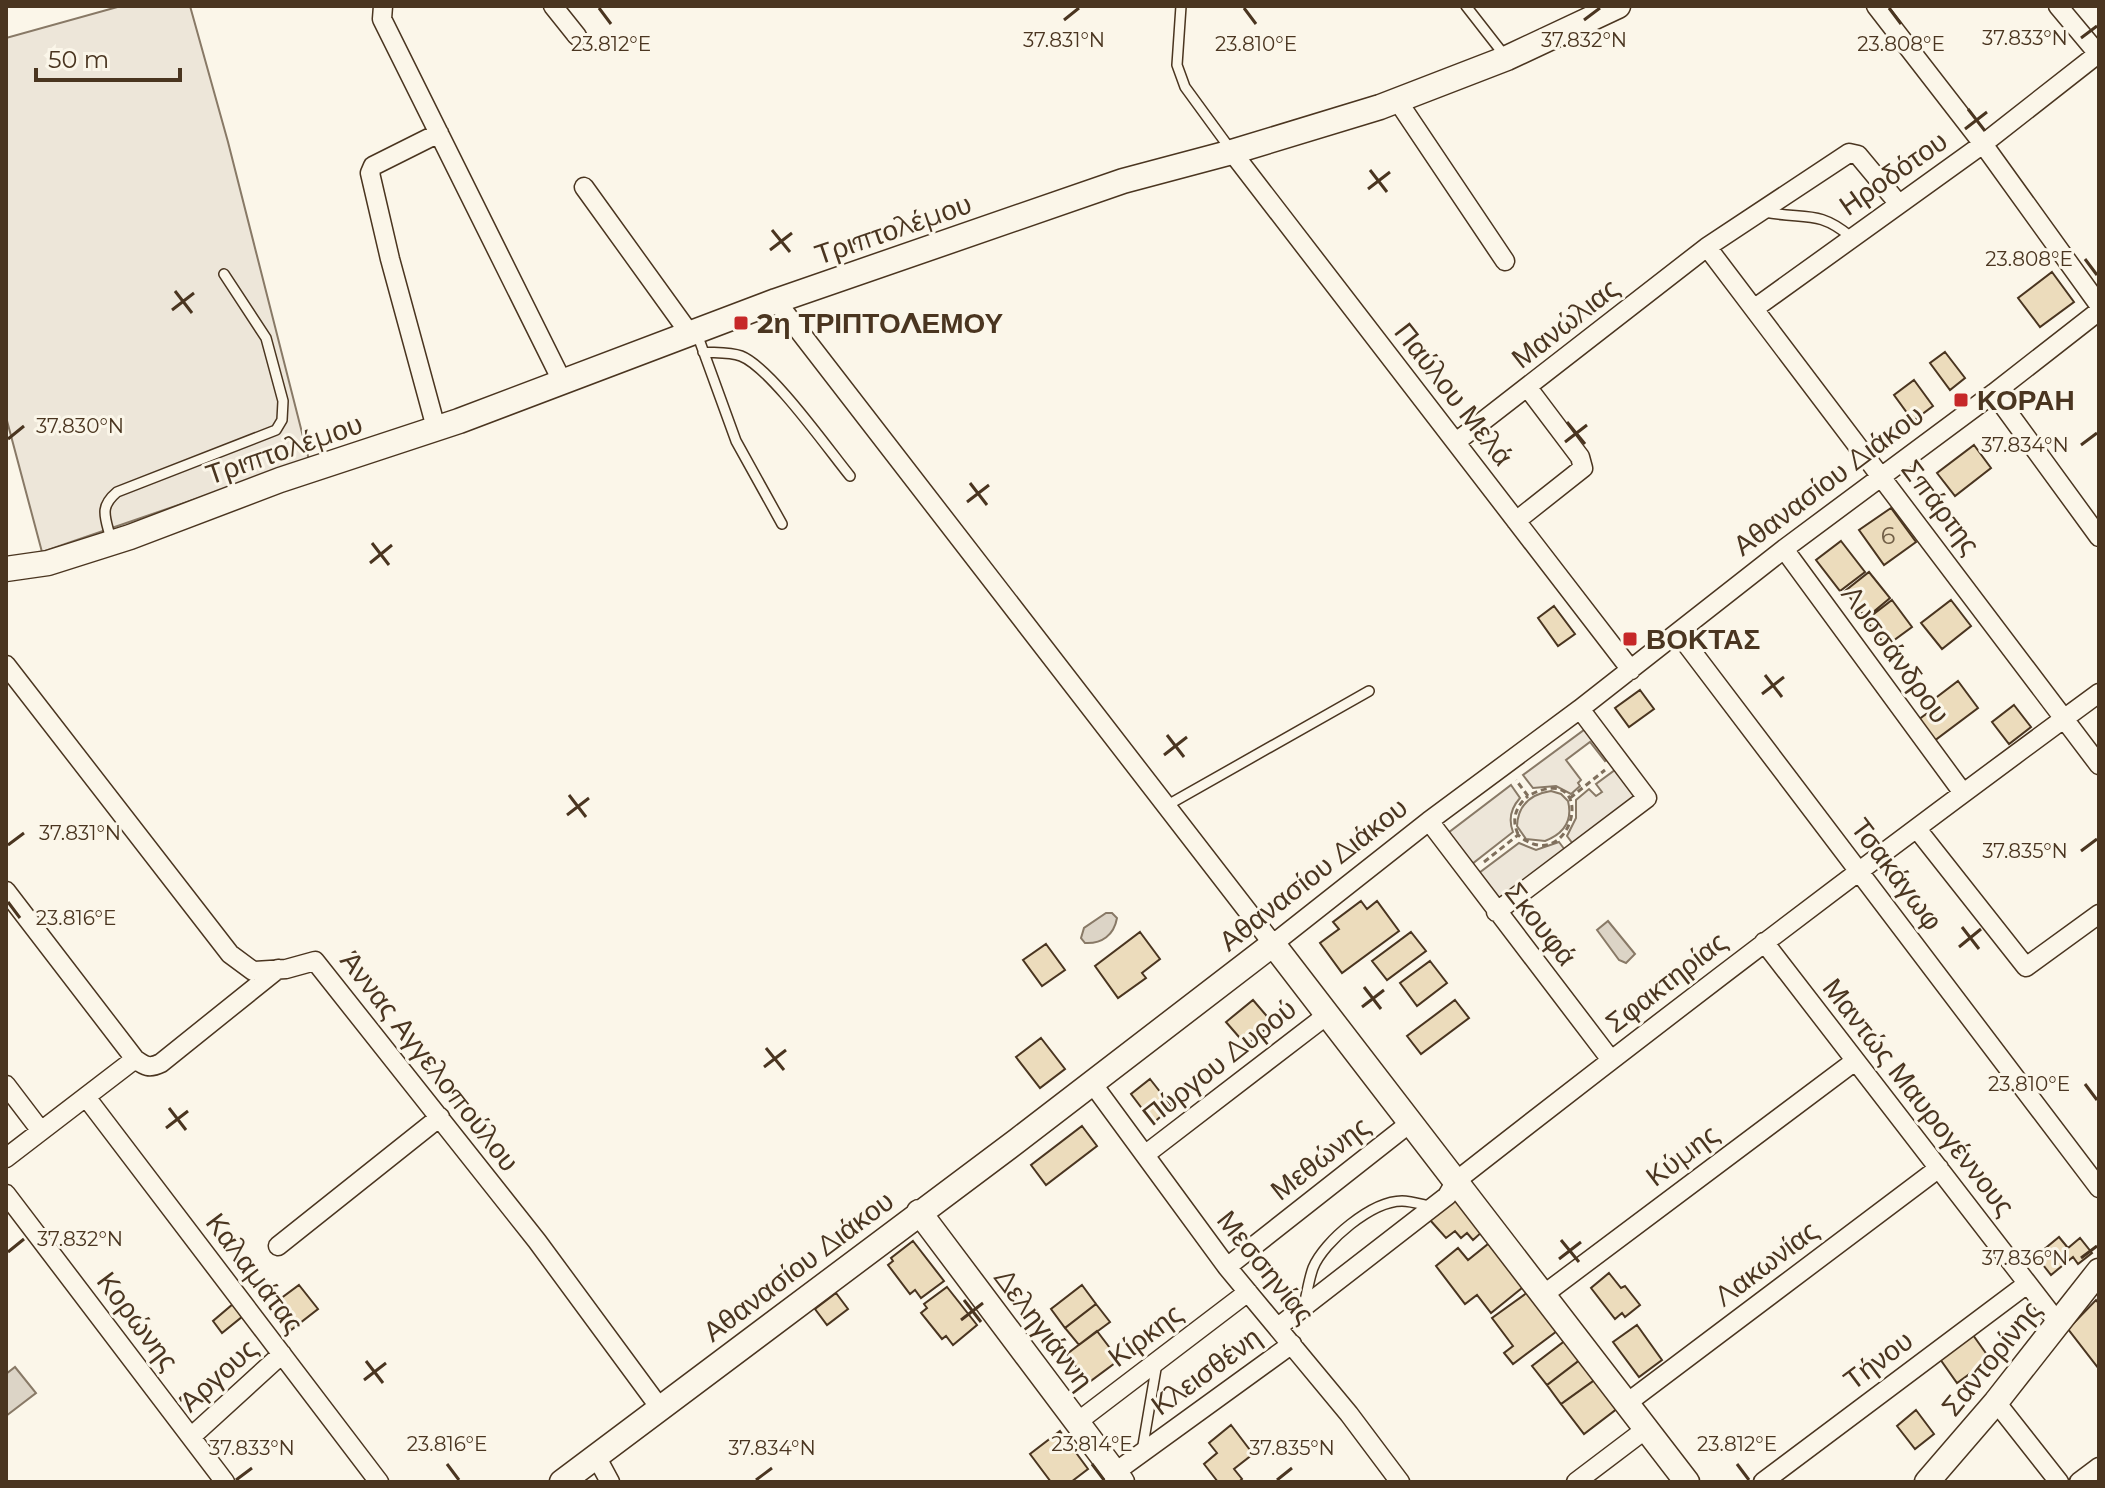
<svg xmlns="http://www.w3.org/2000/svg" width="2105" height="1488" viewBox="0 0 2105 1488" font-family="Montserrat,sans-serif">
	<style>
		.green { fill: #ede6d9; stroke: #887966; stroke-width: 2 }
		.water { fill: #dcd4c6; stroke: #887966; stroke-width: 2 }
		.building { fill: #ecdcbc; stroke: #4a3520; stroke-width: 2 }
		.lines { fill: none; stroke-linecap: round; stroke-linejoin: round }
		.lane-casing { stroke: #4a3520; stroke-width: 12 }
		.street-casing { stroke: #4a3520; stroke-width: 21 }
		.secondary-casing { stroke: #4a3520; stroke-width: 27 }
		.path { stroke: #7f6f5c; stroke-width: 3; stroke-dasharray: 6 4; stroke-linecap: butt }
		.lane { stroke: #fbf6e9; stroke-width: 9 }
		.street { stroke: #fbf6e9; stroke-width: 18 }
		.secondary { stroke: #fbf6e9; stroke-width: 24 }
		.ticks { fill: none; stroke: #4a3520; stroke-width: 3 }
		.poi-dot { fill: #c62828; stroke: #fbf6e9; stroke-width: 3 }
		.labels { text-anchor: middle; stroke-width: 6; stroke-linejoin: round; paint-order: stroke }
		.number-label { font-size: 24px; fill: #725f47 }
		.street-label { font-size: 28px; fill: #4a3520; stroke: #fbf6e9 }
		.poi-label { font-size: 28px; font-weight: bold; fill: #4a3520; stroke: #fbf6e9; text-anchor: start }
		.ticks-label { font-size: 20px; text-anchor: middle; fill: #4a3520; stroke: #fbf6e9; stroke-width: 6; stroke-linejoin: round; paint-order: stroke }
	</style>
	<rect width="100%" height="100%" fill="#fbf6e9"/>
	<path class="green" d="M121 6H190L228 142 309 460 42 552 6 417V38Z
		M1588 727 1611 756 1605 761 1590 742 1566 760 1581 780 1578 783 1580 786 1571 794 1556 786 1533 788 1523 775Z
		M1619 767 1643 797 1576 848 1567 836 1576 818V800L1589 789 1596 796 1602 792 1596 784Z
		M1511 785 1520 798C1511 808 1508 819 1513 832L1472 864 1448 833Z
		M1551 791 1561 794 1568 801C1573 821 1563 834 1545 841L1526 839 1517 826C1518 805 1531 794 1551 791Z
		M1559 842 1568 854 1502 904 1479 873 1519 843 1536 850Z"/>
	<path class="water" d="M1106 913H1112L1117 918C1114 935 1102 944 1085 943L1081 938 1084 928Z
		M1608 921 1635 954 1626 963 1619 960 1597 930Z
		M15 1367 36 1393 6 1416V1374Z"/>
	<path class="building" d="M2052 272 2074 302 2040 327 2018 298Z
		M1945 352 1965 378 1950 390 1930 363Z
		M1914 380 1933 406 1913 421 1894 395Z
		M1974 445 1991 468 1955 496 1937 473Z
		M1891 508 1916 542 1884 565 1859 530Z
		M1841 541 1865 572 1840 591 1816 560Z
		M1869 572 1890 598 1866 618 1845 591Z
		M1892 600 1912 627 1886 646 1866 620Z
		M1951 600 1971 626 1942 649 1921 623Z
		M1554 606 1575 634 1558 646 1538 618Z
		M1958 681 1978 708 1934 741 1918 720 1937 706 1933 700Z
		M1640 690 1654 709 1629 727 1615 708Z
		M2014 705 2031 727 2009 744 1992 722Z
		M1361 901 1367 909 1377 901 1399 931 1342 973 1320 943 1339 929 1333 922Z
		M1140 932 1160 959 1142 973 1146 978 1118 998 1095 966Z
		M1411 932 1426 951 1387 980 1372 961Z
		M1046 944 1065 970 1042 986 1023 960Z
		M1430 961 1447 983 1417 1006 1400 983Z
		M1253 1000 1271 1021 1265 1026 1267 1028 1246 1045 1226 1022Z
		M1455 1000 1469 1018 1421 1054 1407 1036Z
		M1041 1038 1065 1069 1040 1088 1016 1057Z
		M1150 1079 1172 1107 1153 1123 1131 1094Z
		M1082 1126 1097 1146 1046 1185 1031 1165Z
		M1456 1199 1483 1231 1473 1240 1467 1233 1461 1238 1455 1231 1446 1238 1430 1220Z
		M2059 1237 2068 1248 2080 1238 2092 1253 2078 1264 2073 1257 2051 1275 2036 1256Z
		M1493 1240 1527 1284 1491 1313 1477 1295 1465 1304 1436 1266 1458 1248 1468 1260Z
		M913 1241 944 1281 921 1298 915 1290 910 1294 888 1265 893 1261 891 1258Z
		M1609 1273 1621 1288 1625 1286 1640 1305 1625 1317 1622 1313 1615 1319 1591 1288Z
		M299 1285 318 1309 291 1330 272 1305Z
		M1082 1285 1096 1304 1065 1328 1051 1309Z
		M947 1287 977 1325 953 1345 946 1336 942 1339 921 1313 927 1308 924 1304Z
		M1528 1292 1557 1331 1513 1364 1504 1353 1513 1346 1492 1318Z
		M836 1293 848 1309 827 1325 815 1309Z
		M2096 1300 2099 1304V1369L2068 1329Z
		M233 1304 243 1316 222 1333 213 1321Z
		M1096 1304 1110 1322 1079 1345 1065 1328Z
		M1637 1325 1662 1360 1639 1377 1613 1342Z
		M1097 1331 1119 1360 1088 1383 1067 1354Z
		M1973 1335 1990 1359 1957 1383 1940 1359Z
		M1566 1340 1581 1359 1547 1385 1532 1366Z
		M1581 1359 1596 1379 1561 1404 1547 1385Z
		M1596 1379 1618 1408 1584 1434 1561 1404Z
		M1916 1410 1934 1434 1915 1449 1897 1426Z
		M1231 1425 1253 1454 1234 1469 1242 1479 1239 1482H1218L1204 1464 1217 1453 1209 1443Z
		M1060 1431 1088 1469 1071 1482H1051L1030 1454Z"/>
	<g class="lines">
		<g class="lane-casing">
			<path id="lane" d="M1181 6 1177 65 1185 87 1231 150
				M1466 6 1505 56
				M1765 212C1804 220 1818 209 1851 237
				M696 331 736 441 782 524
				M703 352C715 353 730 352 741 356 770 367 828 449 850 476
				M111 540C106 518 98 508 117 492L276 430 282 420 283 401 266 338 224 274
				M1166 806 1369 691
				M1304 1305C1307 1293 1309 1279 1313 1268 1324 1241 1372 1201 1402 1201 1412 1201 1423 1205 1433 1207
				M1142 1451 1157 1363"/>
		</g>
		<g class="street-casing">
			<path id="street" d="M383 6 382 19 563 383
				M553 6 577 36
				M1876 6 1983 144 2099 305
				M2058 6 2099 55
				M1397 100 1505 261
				M1232 152 1631 670
				M584 187 690 334
				M1707 247 2099 765
				M776 301 1273 944 1429 821 1580 709 1784 549 1994 393 2099 311
				M1755 308 1983 144 2099 53
				M1994 393 2099 537
				M436 428 390 259 370 173 373 166 439 133
				M1456 442 1707 247 1849 153 1858 155 1898 203
				M1516 521 1583 468 1580 457 1528 388
				M1784 549 1963 793
				M1678 633 2099 1188
				M6 665 230 954 253 971 286 969 315 961 537 1241 660 1408
				M1429 821 1611 1060
				M1917 829 2026 967 2099 914
				M6 891 135 1059C145 1066 149 1069 161 1063L278 969
				M1496 912 1647 798 1580 709
				M1764 942 2058 1323
				M1092 1083 1227 1267 1349 1414 1400 1482
				M6 1085 41 1131
				M86 1097 379 1482
				M1146 1154 1327 1015
				M6 1158 135 1059
				M6 1194 225 1482
				M278 1246 440 1117
				M1227 1267 1410 1123
				M1543 1295 1855 1061
				M1278 1327 1447 1196 1456 1181C1668 1015 1882 852 2099 693
				M1996 1402 2059 1482
				M1627 1403 1939 1168
				M1076 1423 1248 1292
				M191 1437 282 1354
				M596 1456 610 1482
				M1114 1473 1292 1344
				M1576 1482 1646 1429
				M1763 1482 2027 1284
				M2079 1482 2099 1467"/>
		</g>
		<g class="secondary-casing">
			<path id="secondary" d="M6 569 48 563 130 537 280 480 459 421 776 301 1123 181 1232 152 1380 107 1507 58 1618 6
				M919 1212 1122 1482
				M562 1482 1018 1140 1273 944 1687 1482
				M1927 1482 1996 1402 2099 1271"/>
		</g>
		<path class="path" d="M1570 798 1605 770
			M1518 834C1511 819 1516 806 1528 796
			M1484 862 1518 835C1573 881 1601 757 1528 796L1516 780"/>
		<use href="#lane" class="lane"/>
		<use href="#street" class="street"/>
		<use href="#secondary" class="secondary"/>
	</g>
	<path class="ticks" d="M599 8 611 24M1244 8 1256 24M1889 8 1901 24M1064 20 1079 8M1584 20 1600 8M2081 38 2097 26M1968 109 1985 131M1965 129 1987 112M1370 170 1387 192M1368 189 1390 172M772 230 790 252M770 250 792 233M2085 259 2097 275M175 291 192 313M172 310 194 293M1567 422 1585 444M8 439 24 426M1565 442 1587 425M2081 445 2097 433M970 483 987 505M967 502 989 485M372 543 389 565M370 563 392 545M1765 675 1782 697M1762 694 1784 677M1167 735 1184 757M1164 755 1187 737M569 795 586 817M567 815 589 798M8 845 24 833M2081 851 2097 839M8 902 20 918M1962 927 1979 949M1959 947 1981 929M1364 987 1381 1009M1362 1007 1384 990M766 1048 784 1070M764 1067 786 1050M2085 1084 2097 1100M169 1108 186 1130M166 1128 188 1111M1561 1240 1579 1262M8 1252 24 1239M2081 1258 2097 1246M1559 1259 1581 1242M964 1300 981 1322M961 1320 983 1303M366 1361 383 1383M364 1380 386 1363M447 1464 459 1480M1092 1464 1104 1480M1737 1464 1749 1480M236 1480 252 1468M756 1480 772 1468M1277 1480 1292 1468"/>
	<g class="poi-dot">
		<rect x="733" y="315" width="16" height="16" rx="4"/>
		<rect x="1953" y="392" width="16" height="16" rx="4"/>
		<rect x="1622" y="631" width="16" height="16" rx="4"/>
	</g>
	<g class="labels">
		<g class="number-label">
			<text x="1888" y="544">6</text>
		</g>
		<g class="street-label">
			<text transform="translate(1893 173) rotate(-35)" y="10">Ηροδότου</text>
			<text transform="translate(893 229) rotate(-19)" y="10">Τριπτολέμου</text>
			<text transform="translate(1565 323) rotate(-38)" y="10">Μανώλιας</text>
			<text transform="translate(1454 394) rotate(52)" y="10">Παύλου Μελά</text>
			<text transform="translate(284 449) rotate(-19)" y="10">Τριπτολέμου</text>
			<text transform="translate(1828 480) rotate(-37)" y="10">Αθανασίου Διάκου</text>
			<text transform="translate(1941 507) rotate(53)" y="10">Σπάρτης</text>
			<text transform="translate(1896 654) rotate(54)" y="10">Λυσσάνδρου</text>
			<text transform="translate(1313 874) rotate(-38)" y="10">Αθανασίου Διάκου</text>
			<text transform="translate(1897 874) rotate(53)" y="10">Τσακάγωφ</text>
			<text transform="translate(1541 924) rotate(52)" y="10">Σκουφά</text>
			<text transform="translate(1666 982) rotate(-38)" y="10">Σφακτηρίας</text>
			<text transform="translate(430 1061) rotate(52)" y="10">Άννας Αγγελοπούλου</text>
			<text transform="translate(1219 1062) rotate(-38)" y="10">Πύργου Δυρού</text>
			<text transform="translate(1919 1097) rotate(52)" y="10">Μαντώς Μαυρογέννους</text>
			<text transform="translate(1682 1155) rotate(-37)" y="10">Κύμης</text>
			<text transform="translate(1320 1158) rotate(-38)" y="10">Μεθώνης</text>
			<text transform="translate(1766 1263) rotate(-37)" y="10">Λακωνίας</text>
			<text transform="translate(798 1266) rotate(-37)" y="10">Αθανασίου Διάκου</text>
			<text transform="translate(1266 1267) rotate(51)" y="10">Μεσσηνίας</text>
			<text transform="translate(255 1273) rotate(53)" y="10">Καλαμάτας</text>
			<text transform="translate(138 1321) rotate(53)" y="10">Κορώνης</text>
			<text transform="translate(1044 1329) rotate(53)" y="10">Δεληγιάννη</text>
			<text transform="translate(1145 1335) rotate(-37)" y="10">Κίρκης</text>
			<text transform="translate(1991 1358) rotate(-51)" y="10">Σαντορίνης</text>
			<text transform="translate(1878 1360) rotate(-37)" y="10">Τήνου</text>
			<text transform="translate(1206 1371) rotate(-36)" y="10">Κλεισθένη</text>
			<text transform="translate(218 1375) rotate(-42)" y="10">Άργους</text>
		</g>
		<g class="poi-label">
			<text x="757" y="333">2η ΤΡΙΠΤΟΛΕΜΟΥ</text>
			<text x="1977" y="410">ΚΟΡΑΗ</text>
			<text x="1646" y="649">ΒΟΚΤΑΣ</text>
		</g>
	</g>
	<g class="ticks-label">
		<text x="2025" y="45">37.833°N</text>
		<text x="1064" y="47">37.831°N</text>
		<text x="1584" y="47">37.832°N</text>
		<text x="611" y="51">23.812°E</text>
		<text x="1256" y="51">23.810°E</text>
		<text x="1901" y="51">23.808°E</text>
		<text x="2029" y="266">23.808°E</text>
		<text x="80" y="433">37.830°N</text>
		<text x="2025" y="452">37.834°N</text>
		<text x="80" y="840">37.831°N</text>
		<text x="2025" y="858">37.835°N</text>
		<text x="76" y="925">23.816°E</text>
		<text x="2029" y="1091">23.810°E</text>
		<text x="80" y="1246">37.832°N</text>
		<text x="2025" y="1265">37.836°N</text>
		<text x="447" y="1451">23.816°E</text>
		<text x="1092" y="1451">23.814°E</text>
		<text x="1737" y="1451">23.812°E</text>
		<text x="252" y="1455">37.833°N</text>
		<text x="772" y="1455">37.834°N</text>
		<text x="1292" y="1455">37.835°N</text>
	</g>
	<rect width="2105" height="1488" fill="none" stroke="#4a3520" stroke-width="16"/>
	<path d="M36 68v12h144v-12" fill="none" stroke="#4a3520" stroke-width="4"/>
	<text x="48" y="68" font-size="24" fill="#4a3520" stroke="#fbf6e9" stroke-width="6" paint-order="stroke">50 m</text>
</svg>
